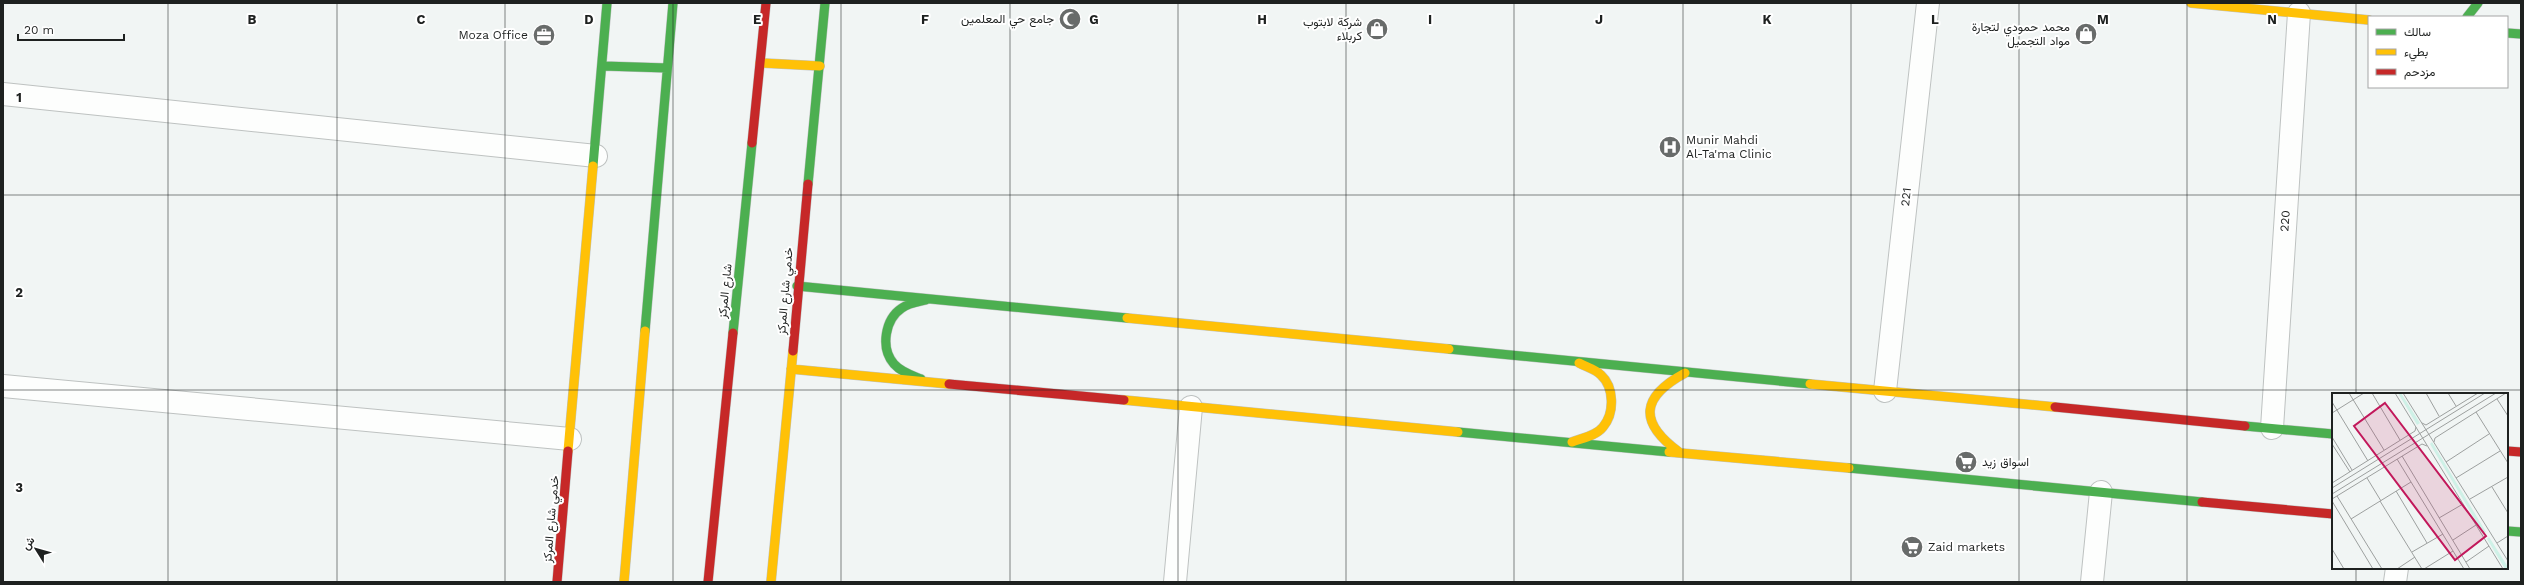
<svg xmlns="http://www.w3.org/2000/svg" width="2524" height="585" viewBox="0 0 2524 585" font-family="'Work Sans',Vazirmatn,sans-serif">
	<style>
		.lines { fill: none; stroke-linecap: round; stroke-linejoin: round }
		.street-casing { stroke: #bec2c1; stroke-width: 24 }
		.fast-casing { stroke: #bec2c1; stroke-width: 10 }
		.slow-casing { stroke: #bec2c1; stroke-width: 10 }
		.jam-casing { stroke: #bec2c1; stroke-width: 10 }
		.street { stroke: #fdfefd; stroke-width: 22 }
		.fast { stroke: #4caf50; stroke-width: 9 }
		.slow { stroke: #ffc107; stroke-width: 9 }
		.jam { stroke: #c62828; stroke-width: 9 }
		.grid { fill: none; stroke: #1e2120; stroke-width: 1; stroke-opacity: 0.55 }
		.labels { text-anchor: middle; stroke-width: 4; stroke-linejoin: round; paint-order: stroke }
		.poi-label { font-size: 12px; fill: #1e2120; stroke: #fff; text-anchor: end }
		.street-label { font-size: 12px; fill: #1e2120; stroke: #fff }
		.inset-road { fill: none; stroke: #9da09f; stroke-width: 1 }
		.view { fill: #c2185b; fill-opacity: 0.15; stroke: #c2185b; stroke-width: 2 }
		.inset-edge { fill: none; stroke: #1e2120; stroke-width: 2 }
		.grid-label { font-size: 13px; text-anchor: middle; font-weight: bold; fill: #1e2120; stroke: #fff; stroke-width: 4; stroke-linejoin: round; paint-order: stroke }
	</style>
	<rect width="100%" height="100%" fill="#f1f5f4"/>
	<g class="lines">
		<g class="street-casing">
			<path id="street" d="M3 94 596 156
				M3 386 570 439
				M1885 391 1928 3
				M2272 428 2299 13
				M1175 582 1191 407
				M2092 582 2101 492
				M2395 582 2397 568"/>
		</g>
		<g class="fast-casing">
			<path id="fast" d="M2467 17 2478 3
				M2507 33 2521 34
				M603 66 667 68
				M593 166 607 3
				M808 184 825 3
				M797 286 1127 318
				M645 331 673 3
				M733 333 752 143
				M1449 349 1810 384
				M921 379C911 375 901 372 894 364 880 348 885 319 902 308 909 303 918 302 926 300
				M2245 426 2333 434
				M1458 432 1669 452
				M1849 468 2202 502
				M2507 531 2521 532"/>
		</g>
		<g class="slow-casing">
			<path id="slow" d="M2191 3 2369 20
				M760 63 820 66
				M1127 318 1449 349
				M791 369 949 384
				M1810 384 2055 407
				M1124 400 1458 432
				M1572 442C1582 438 1596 436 1603 427 1615 413 1614 387 1601 375 1595 369 1586 367 1579 363
				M568 451 593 166
				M1669 452 1849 468
				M1679 452C1638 422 1641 397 1685 373
				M624 582 645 331
				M771 582 793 351"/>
		</g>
		<g class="jam-casing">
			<path id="jam" d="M752 143 766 3
				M793 351 808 184
				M949 384 1124 400
				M2055 407 2245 426
				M2507 451 2521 452
				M2202 502 2333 514
				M557 582 568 451
				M708 582 733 333"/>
		</g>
		<use href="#street" class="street"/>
		<use href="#fast" class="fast"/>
		<use href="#slow" class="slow"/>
		<use href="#jam" class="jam"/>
	</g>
	<path class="grid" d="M168 3V582M337 3V582M505 3V582M673 3V582M841 3V582M1010 3V582M1178 3V582M1346 3V582M1514 3V582M1683 3V582M1851 3V582M2019 3V582M2187 3V582M2356 3V394M3 195H2521M3 390H2521M2356 568V582"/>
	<defs>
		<g id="mosque-disc" transform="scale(1.15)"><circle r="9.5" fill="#686b6a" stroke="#fff"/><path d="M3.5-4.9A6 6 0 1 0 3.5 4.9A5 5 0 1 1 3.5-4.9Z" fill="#fff"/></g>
		<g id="shop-disc" transform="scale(1.15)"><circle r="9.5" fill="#686b6a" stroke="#fff"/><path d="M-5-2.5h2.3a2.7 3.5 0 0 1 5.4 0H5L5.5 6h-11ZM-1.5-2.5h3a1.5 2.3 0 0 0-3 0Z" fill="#fff"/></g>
		<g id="office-disc" transform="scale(1.15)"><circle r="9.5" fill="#686b6a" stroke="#fff"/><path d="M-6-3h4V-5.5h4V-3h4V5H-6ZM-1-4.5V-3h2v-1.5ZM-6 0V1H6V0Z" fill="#fff"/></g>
		<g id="hospital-disc" transform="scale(1.15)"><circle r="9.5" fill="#686b6a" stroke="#fff"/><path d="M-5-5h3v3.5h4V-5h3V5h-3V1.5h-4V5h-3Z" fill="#fff"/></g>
		<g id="supermarket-disc" transform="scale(1.15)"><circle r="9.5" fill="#686b6a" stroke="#fff"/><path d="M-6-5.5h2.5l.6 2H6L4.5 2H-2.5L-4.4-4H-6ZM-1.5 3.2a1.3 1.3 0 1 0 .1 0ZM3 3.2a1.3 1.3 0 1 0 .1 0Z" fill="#fff"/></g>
	</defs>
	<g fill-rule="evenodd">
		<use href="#mosque-disc" x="1070" y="19"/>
		<use href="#shop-disc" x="1377" y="29"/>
		<use href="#shop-disc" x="2086" y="34"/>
		<use href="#office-disc" x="544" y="35"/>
		<use href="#hospital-disc" x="1670" y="147"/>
		<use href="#supermarket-disc" x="1966" y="462"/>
		<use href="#supermarket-disc" x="1912" y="547"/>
	</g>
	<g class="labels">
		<g class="poi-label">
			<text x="1054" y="23">جامع حي المعلمين</text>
			<text x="1362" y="26">شركة لابتوب<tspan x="1362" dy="14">كربلاء</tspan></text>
			<text x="2070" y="31">محمد حمودي لتجارة<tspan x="2070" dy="14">مواد التجميل</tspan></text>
			<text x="528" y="39">Moza Office</text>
			<text x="1686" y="144" text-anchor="start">Munir Mahdi<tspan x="1686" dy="14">Al-Ta'ma Clinic</tspan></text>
			<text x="1982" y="466" text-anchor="start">اسواق زيد</text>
			<text x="1928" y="551" text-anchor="start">Zaid markets</text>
		</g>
		<g class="street-label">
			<text transform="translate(1906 197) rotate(-84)" y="4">221</text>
			<text transform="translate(2285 221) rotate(-86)" y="4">220</text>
			<text transform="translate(725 291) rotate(-84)" y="4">شارع المركز</text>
			<text transform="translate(785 291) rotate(-85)" y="4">خدمي شارع المركز</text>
			<text transform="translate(551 519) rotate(-85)" y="4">خدمي شارع المركز</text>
		</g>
	</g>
	<g transform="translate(2332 393)">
		<rect width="176" height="176" fill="#f1f5f4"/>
		<path d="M66 0H69L88 30 85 32ZM100 49 154 139 151 140 98 51ZM157 144 176 174V176H173L155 146Z" fill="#cff1e7"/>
		<path class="inset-road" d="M17 0 52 57M40 0 68 47M63 0 171 176M71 0 176 168M94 0 107 23M116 0 124 13M165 6 176 23M0 9 36 68M144 19 176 70M0 20 32 0M90 30 94 32 146 0M0 44 20 77M102 49 103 45 174 0M0 51 18 79M70 63 138 176M65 66 132 176M114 69 157 41M35 85 49 108M124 85 168 58M0 90 83 38 84 34M160 94 176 120M0 95 153 0M64 98 95 150M0 101 164 0M5 103 50 176M0 106 90 51 95 53M138 106 176 84M0 108 41 176M48 108 90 176M107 125 131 111M19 126 79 89M121 147 144 132M165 150 176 143M0 156 12 176M80 159 111 141M134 169 157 153M65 176 83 164M92 176 121 158"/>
		<path class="view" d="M53 10 154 143 123 167 22 33Z"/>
		<rect width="176" height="176" class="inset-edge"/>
	</g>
	<g class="grid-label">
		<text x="252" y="24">B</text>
		<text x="421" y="24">C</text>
		<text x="589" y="24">D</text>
		<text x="757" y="24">E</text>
		<text x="925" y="24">F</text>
		<text x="1094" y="24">G</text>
		<text x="1262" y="24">H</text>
		<text x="1430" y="24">I</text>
		<text x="1599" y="24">J</text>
		<text x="1767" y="24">K</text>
		<text x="1935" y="24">L</text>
		<text x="2103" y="24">M</text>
		<text x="2272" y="24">N</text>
		<text x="19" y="102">1</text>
		<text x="19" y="297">2</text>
		<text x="19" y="492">3</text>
	</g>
	<rect width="2524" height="585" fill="none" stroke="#1e2120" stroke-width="8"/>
	<rect x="2368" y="16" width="140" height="72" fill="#ffffff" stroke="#a5a6a6"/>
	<rect x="2376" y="29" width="20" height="6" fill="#4caf50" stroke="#a5a6a6"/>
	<text x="2404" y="36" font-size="12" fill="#1e2120">سالك</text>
	<rect x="2376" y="49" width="20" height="6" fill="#ffc107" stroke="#a5a6a6"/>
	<text x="2404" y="56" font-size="12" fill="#1e2120">بطيء</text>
	<rect x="2376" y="69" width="20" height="6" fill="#c62828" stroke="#a5a6a6"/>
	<text x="2404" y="76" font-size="12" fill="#1e2120">مزدحم</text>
	<g transform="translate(36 549) rotate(307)" stroke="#ffffff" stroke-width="3" paint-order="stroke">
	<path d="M0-3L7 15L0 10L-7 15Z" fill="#1e2120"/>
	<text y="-6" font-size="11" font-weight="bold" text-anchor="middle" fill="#1e2120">ش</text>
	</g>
	<path d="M18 34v6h106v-6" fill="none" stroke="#1e2120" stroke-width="2"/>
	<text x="24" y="34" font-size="12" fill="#1e2120" stroke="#ffffff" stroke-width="3" paint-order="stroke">20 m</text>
</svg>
